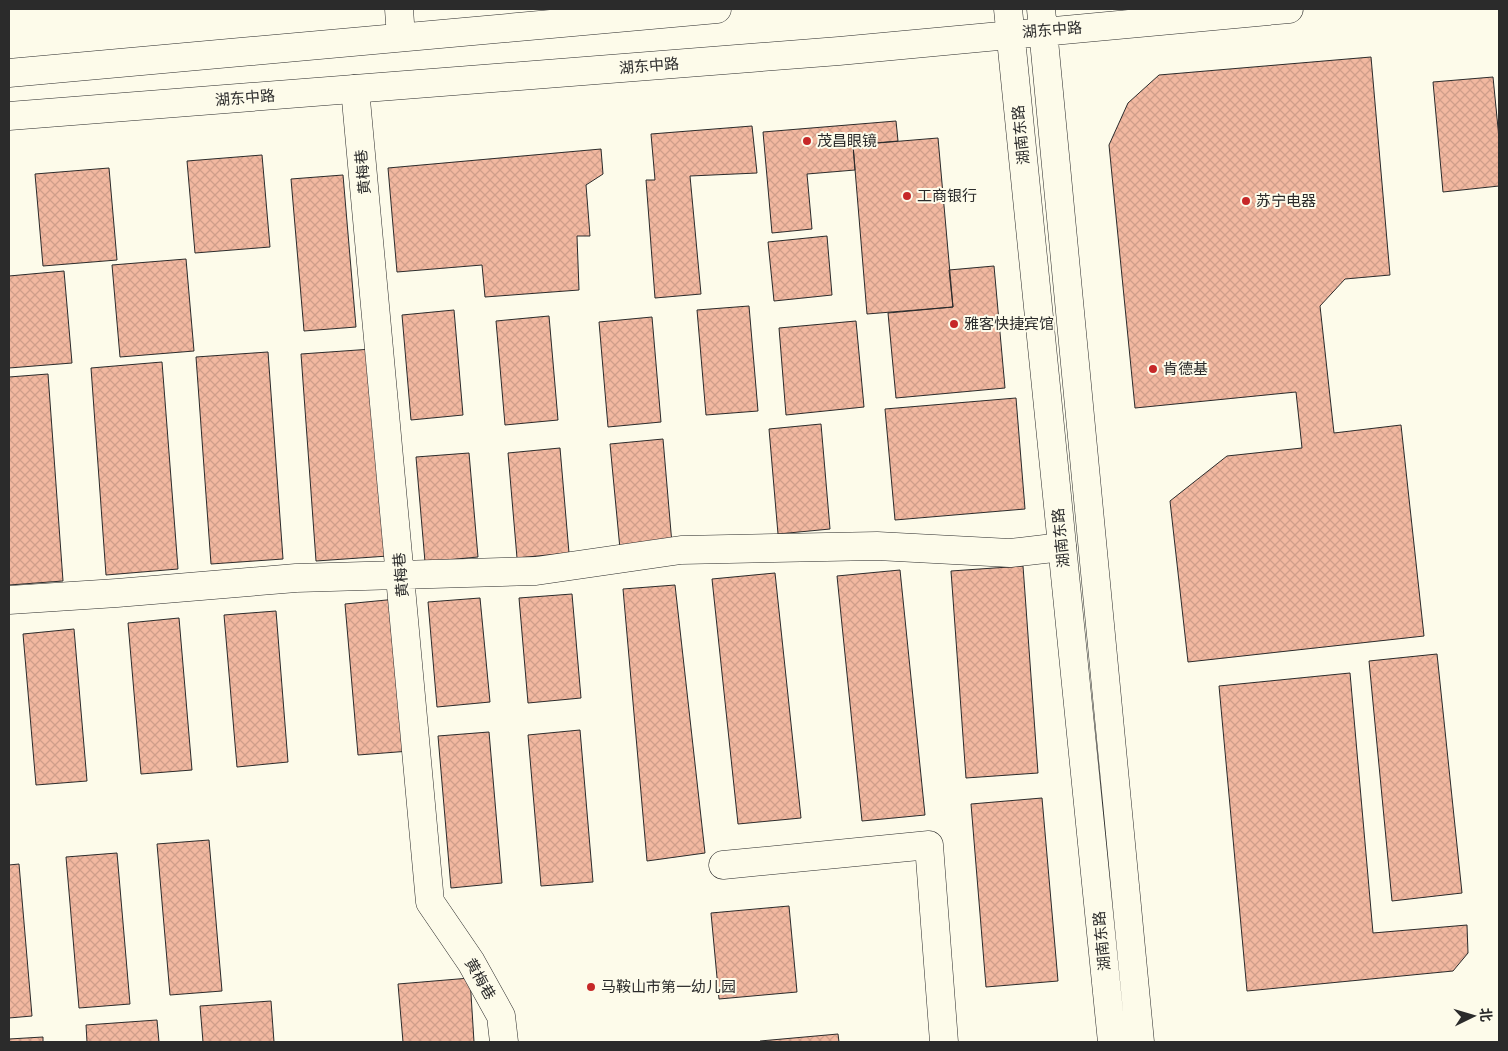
<svg xmlns="http://www.w3.org/2000/svg" width="1508" height="1051" viewBox="0 0 1508 1051" font-family="'Roboto Serif','Noto Sans SC',serif">
	<style>
		.building { fill: url(#building-cross-hatch); stroke: #2b2b2b }
		.lines { fill: none; stroke-linecap: round; stroke-linejoin: round }
		.minor-casing { stroke: #2b2b2b; stroke-width: 29 }
		.major-casing { stroke: #2b2b2b; stroke-width: 29 }
		.minor { stroke: #fdfbea; stroke-width: 28 }
		.major { stroke: #fdfbea; stroke-width: 28 }
		.poi-dot { fill: #c62828; stroke: #fdfbea; stroke-width: 2 }
		.labels { text-anchor: middle; stroke-width: 4; stroke-linejoin: round; paint-order: stroke }
		.street-label { font-size: 15px; fill: #2b2b2b; stroke: #fdfbea }
		.poi-label { font-size: 15px; fill: #2b2b2b; stroke: #fdfbea; text-anchor: start }
	</style>
	<defs>
		<pattern id="building-cross-hatch" width="8" height="8" patternUnits="userSpaceOnUse" patternTransform="scale(1.25)"><rect width="8" height="8" fill="#f2b8a0"/><path d="M0 0l8 8M0 8l8-8" fill="none" stroke="#d09e8a"/></pattern>
	</defs>
	<rect width="100%" height="100%" fill="#fdfbea"/>
	<path class="building" d="M1371 57 1390 275 1345 279 1320 306 1334 433 1401 425 1424 636 1188 662 1170 501 1227 456 1302 448 1296 392 1135 408 1109 145 1128 103 1159 75Z
		M1493 77 1499 138V186L1443 192 1433 82Z
		M896 121 898 141 853 145 855 170 807 174 812 229 772 233 763 132Z
		M752 126 757 173 690 176 701 294 655 298 646 180H655L651 134Z
		M938 138 953 307 867 314 853 145Z
		M601 149 603 174 586 185 590 236H577L579 290 485 297 482 265 397 272 388 168Z
		M262 155 270 247 195 253 187 161Z
		M109 168 117 260 43 266 35 174Z
		M343 175 356 327 304 331 291 179Z
		M827 236 832 295 774 301 768 242Z
		M186 259 194 351 120 357 112 265Z
		M994 266 1005 388 896 398 888 313 953 307 949 270Z
		M64 271 72 363 9 368V276Z
		M749 306 758 411 706 415 697 310Z
		M454 310 463 415 411 420 402 315Z
		M549 316 558 420 505 425 496 321Z
		M652 317 661 422 608 427 599 322Z
		M856 321 864 407 786 415 779 328Z
		M372 349 388 556 316 561 301 354Z
		M268 352 283 559 211 564 196 357Z
		M162 362 178 569 106 575 91 368Z
		M48 374 63 581 9 585V377Z
		M1016 398 1025 509 895 520 885 409Z
		M821 424 830 529 778 534 769 429Z
		M663 439 672 544 620 549 610 444Z
		M560 448 569 553 517 558 508 453Z
		M469 453 478 557 425 562 416 457Z
		M1023 566 1038 773 966 778 951 571Z
		M900 570 925 815 862 821 837 576Z
		M775 573 801 818 738 824 712 579Z
		M675 585 705 853 647 861 623 589Z
		M572 594 581 698 528 703 519 598Z
		M480 598 490 702 437 707 428 602Z
		M397 599 410 751 358 755 345 604Z
		M276 611 288 762 237 767 224 615Z
		M179 618 192 770 141 774 128 623Z
		M74 629 87 781 36 785 23 634Z
		M1437 654 1462 893 1392 901 1369 661Z
		M1350 673 1373 933 1467 925 1468 953 1453 971 1247 991 1219 686Z
		M580 730 593 882 541 886 528 735Z
		M489 732 502 883 451 888 438 736Z
		M1042 798 1058 981 986 987 971 804Z
		M209 840 222 991 170 995 157 844Z
		M117 853 130 1004 79 1008 66 857Z
		M19 864 32 1016 9 1018V865Z
		M789 906 797 992 719 999 711 913Z
		M470 978 474 1042H403L398 984Z
		M271 1001 274 1042H203L200 1006Z
		M157 1020 159 1042H87L86 1025Z
		M838 1034 839 1042H760V1041Z
		M43 1037V1042H9V1039Z"/>
	<g class="lines">
		<g class="minor-casing">
			<path id="minor" d="M399 9 401 37
				M355 89 430 902 471 962 501 1016 504 1042
				M9 600 117 593 296 578 536 571 681 550 877 546 1010 553 1062 547
				M723 865 929 845 944 1042"/>
		</g>
		<g class="major-casing">
			<path id="major" d="M1008 9 1112 1042
				M1041 9 1140 1042
				M9 73 717 9
				M9 116 839 51 1289 9"/>
		</g>
		<use href="#minor" class="minor"/>
		<use href="#major" class="major"/>
	</g>
	<g class="poi-dot">
		<circle cx="807" cy="141" r="5"/>
		<circle cx="907" cy="196" r="5"/>
		<circle cx="1246" cy="201" r="5"/>
		<circle cx="954" cy="324" r="5"/>
		<circle cx="1153" cy="369" r="5"/>
		<circle cx="591" cy="987" r="5"/>
	</g>
	<g class="labels">
		<g class="street-label">
			<text transform="translate(1052 30) rotate(-5)" y="5">湖东中路</text>
			<text transform="translate(649 66) rotate(-5)" y="5">湖东中路</text>
			<text transform="translate(245 98) rotate(-5)" y="5">湖东中路</text>
			<text transform="translate(1021 135) rotate(-96)" y="5">湖南东路</text>
			<text transform="translate(363 172) rotate(-95)" y="5">黄梅巷</text>
			<text transform="translate(1061 538) rotate(-96)" y="5">湖南东路</text>
			<text transform="translate(401 575) rotate(-95)" y="5">黄梅巷</text>
			<text transform="translate(1102 941) rotate(-96)" y="5">湖南东路</text>
			<text transform="translate(480 979) rotate(60)" y="5">黄梅巷</text>
		</g>
		<g class="poi-label">
			<text x="817" y="146">茂昌眼镜</text>
			<text x="917" y="201">工商银行</text>
			<text x="1256" y="206">苏宁电器</text>
			<text x="964" y="329">雅客快捷宾馆</text>
			<text x="1163" y="374">肯德基</text>
			<text x="601" y="992">马鞍山市第一幼儿园</text>
		</g>
	</g>
	<rect width="1508" height="1051" fill="none" stroke="#2b2b2b" stroke-width="20"/>
	<g transform="translate(1473 1016) rotate(85)" stroke="#fdfbea" stroke-width="4" paint-order="stroke">
	<path d="M0-4L9 19L0 12L-9 19Z" fill="#2b2b2b"/>
	<text y="-8" font-size="14" font-weight="bold" text-anchor="middle" fill="#2b2b2b">北</text>
	</g>
</svg>
